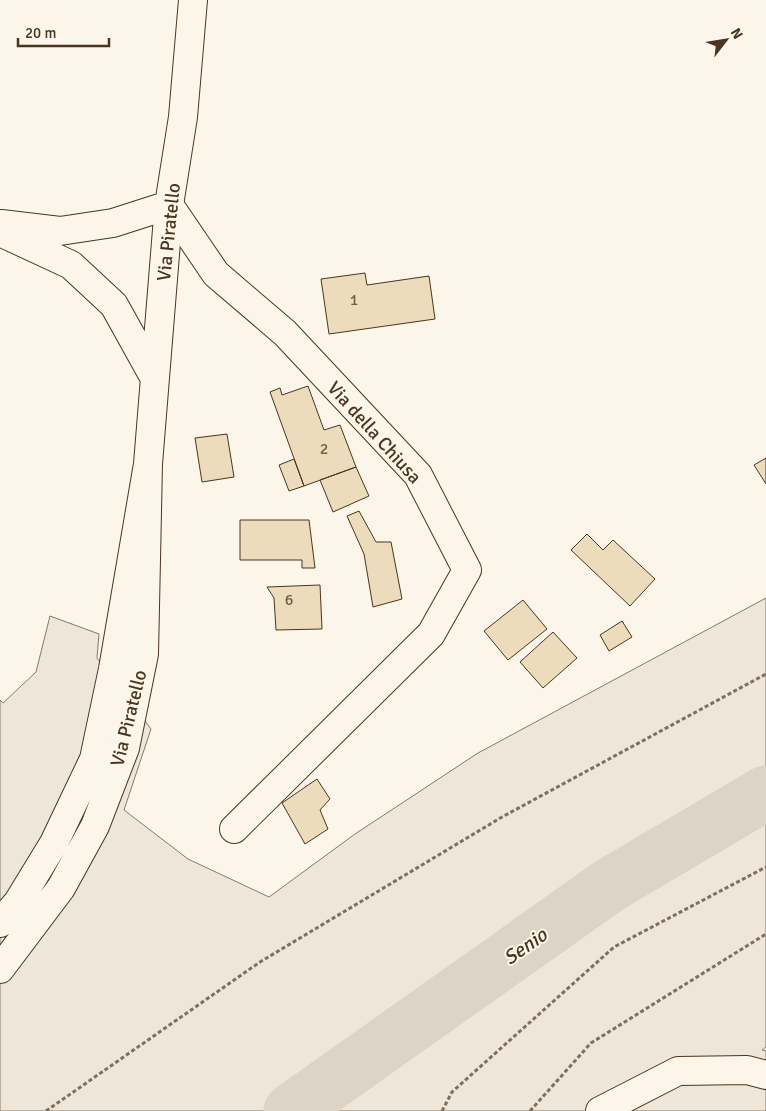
<svg xmlns="http://www.w3.org/2000/svg" width="766" height="1111" viewBox="0 0 766 1111" font-family="Signika,sans-serif">
	<style>
		.green { fill: #ede6d9; stroke: #887966 }
		.lines { fill: none; stroke-linecap: round; stroke-linejoin: round }
		.river { stroke: #dcd4c6; stroke-width: 55 }
		.building { fill: #ecdcbc; stroke: #4a3520 }
		.minor-casing { stroke: #4a3520; stroke-width: 30 }
		.primary-casing { stroke: #4a3520; stroke-width: 30 }
		.path { stroke: #7f6f5c; stroke-width: 3; stroke-dasharray: 4 2.5; stroke-linecap: butt }
		.minor { stroke: #fbf6e9; stroke-width: 28 }
		.primary { stroke: #fbf6e9; stroke-width: 28 }
		.labels { text-anchor: middle; stroke-width: 4; stroke-linejoin: round; paint-order: stroke }
		.number-label { font-size: 16px; fill: #725f47 }
		.street-label { font-size: 19px; fill: #4a3520; stroke: #fbf6e9 }
		.water-label { font-size: 20px; font-style: italic; fill: #4a3520; stroke: #fbf6e9 }
	</style>
	<rect width="100%" height="100%" fill="#fbf6e9"/>
	<path class="green" d="M766 598V1047L762 1050 766 1051V1111H0V700L3 703 36 672 50 616 99 634 97 658 151 729 124 810 188 859 269 897 355 834 478 753Z"/>
	<g class="lines">
		<path class="river" d="M291 1111 610 885 766 793"/>
	</g>
	<path class="building" d="M365 273 367 285 429 276 435 319 329 334 321 279Z
		M308 386 324 430 340 425 356 467 304 486 270 392 280 388 282 395Z
		M227 434 234 477 202 482 195 438Z
		M766 458V484L754 465Z
		M294 459 304 486 289 491 279 465Z
		M356 467 369 496 333 512 320 480Z
		M359 511 376 542H391L402 599 373 607 364 554 347 516Z
		M240 520H309L315 568H302V560H240Z
		M587 534 603 550 613 540 655 579 630 606 571 550Z
		M320 585 322 629 276 630 274 598 267 587Z
		M523 600 547 629 508 660 484 631Z
		M622 621 632 637 609 651 600 635Z
		M553 632 577 658 543 688 520 662Z
		M317 779 330 799 320 810 328 829 305 844 282 803Z"/>
	<g class="lines">
		<g class="minor-casing">
			<path id="minor" d="M169 205 216 274 285 333 418 475 467 570 431 634 234 829
				M600 1111 678 1071 747 1070 766 1075"/>
		</g>
		<g class="primary-casing">
			<path id="primary" d="M1 224 60 231 113 223 169 205
				M0 232 71 265 114 305 154 377
				M148 464 169 205 183 117 193 0
				M0 923 18 902 54 843 94 759 113 669 148 464 144 654 125 748 95 826 61 888 0 969"/>
		</g>
		<path class="path" d="M46 1111 260 962 502 817 766 674
			M442 1111 452 1092 614 947 766 867
			M530 1111 591 1043 766 934"/>
		<use href="#minor" class="minor"/>
		<use href="#primary" class="primary"/>
	</g>
	<g class="labels">
		<g class="number-label">
			<text x="354" y="305">1</text>
			<text x="324" y="454">2</text>
			<text x="289" y="605">6</text>
		</g>
		<g class="street-label">
			<text transform="translate(168 232) rotate(-84)" y="7">Via Piratello</text>
			<text transform="translate(375 432) rotate(48)" y="7">Via della Chiusa</text>
			<text transform="translate(128 718) rotate(-76)" y="7">Via Piratello</text>
		</g>
		<g class="water-label">
			<text transform="translate(525 946) rotate(-35)" y="7">Senio</text>
		</g>
	</g>
	<g transform="translate(726 40) rotate(59)" stroke="#fbf6e9" stroke-width="4" paint-order="stroke">
	<path d="M0-4L9 19L0 12L-9 19Z" fill="#4a3520"/>
	<text y="-8" font-size="14" font-weight="bold" text-anchor="middle" fill="#4a3520">N</text>
	</g>
	<path d="M18 38v8h91v-8" fill="none" stroke="#4a3520" stroke-width="2.5"/>
	<text x="25" y="38" font-size="15" fill="#4a3520" stroke="#fbf6e9" stroke-width="4" paint-order="stroke">20 m</text>
</svg>
